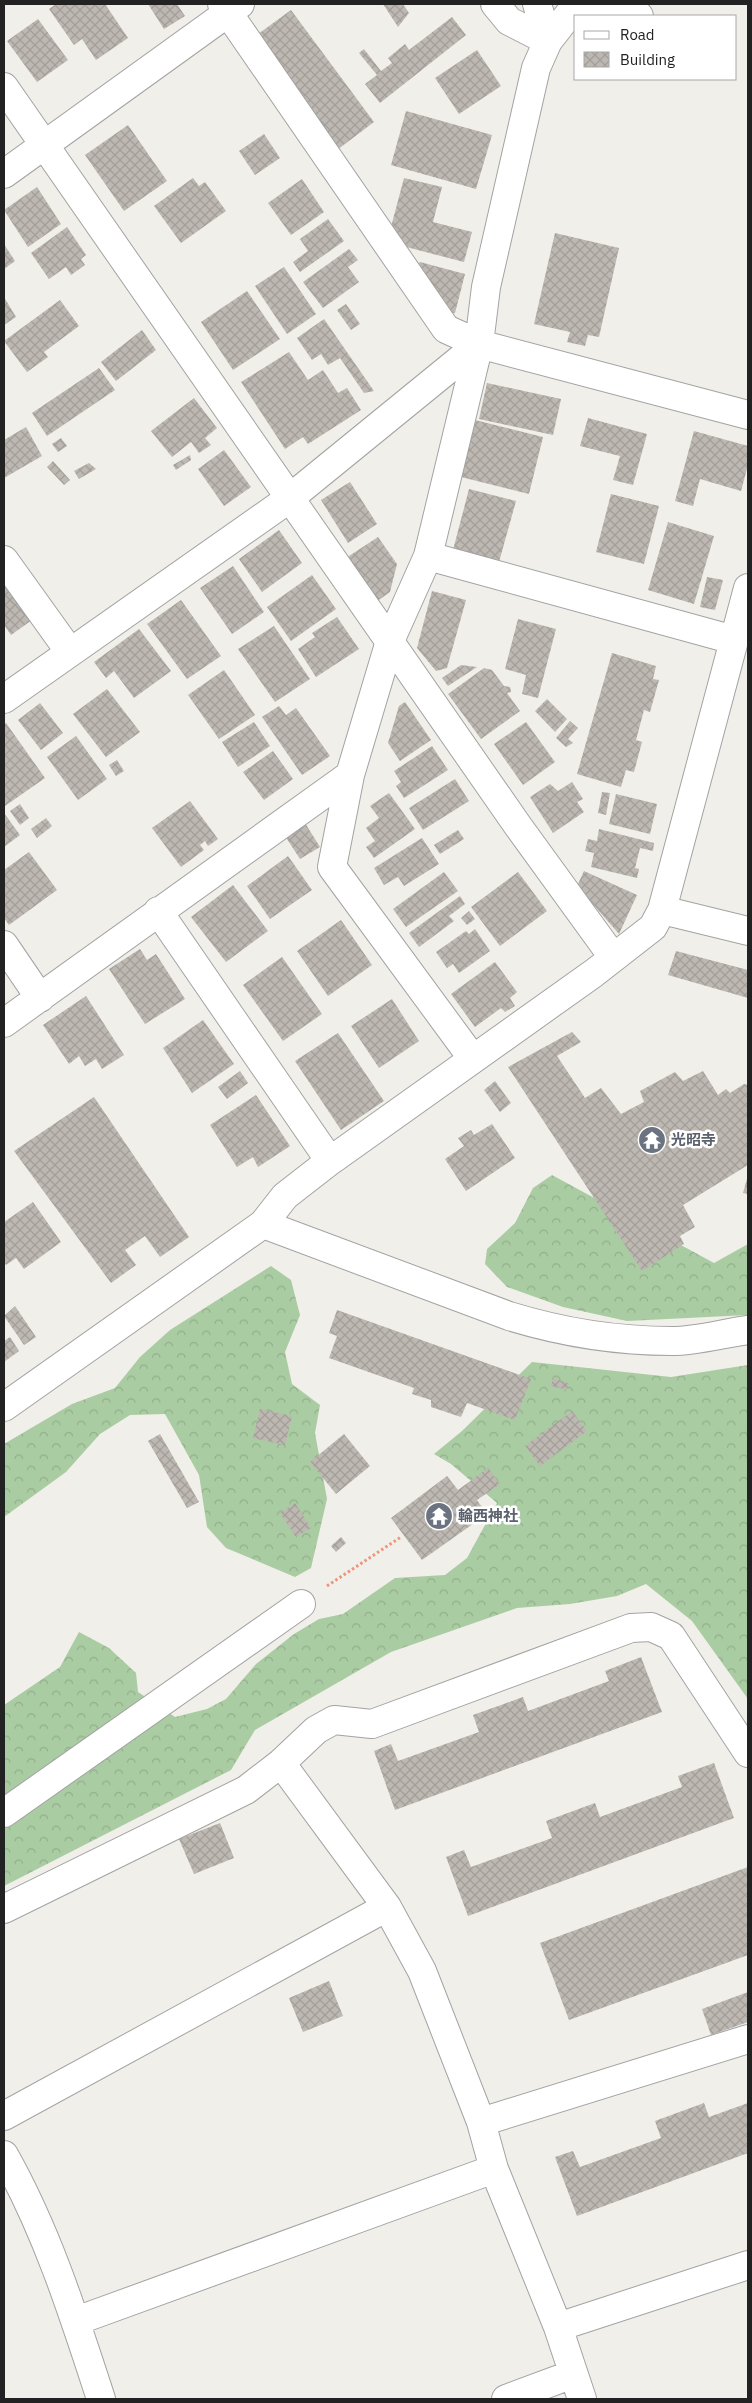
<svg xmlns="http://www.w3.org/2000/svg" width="752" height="2403" viewBox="0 0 752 2403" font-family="'IBM Plex Sans','Noto Sans JP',sans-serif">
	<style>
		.forest { fill: url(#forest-crowns) }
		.building { fill: url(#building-cross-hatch) }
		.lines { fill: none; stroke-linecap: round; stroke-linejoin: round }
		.minor-casing { stroke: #a3a3a3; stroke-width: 30 }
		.path { stroke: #ed957e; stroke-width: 3; stroke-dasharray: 2.5 2.5; stroke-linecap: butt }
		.minor { stroke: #fff; stroke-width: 28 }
		.labels { text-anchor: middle; stroke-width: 5; stroke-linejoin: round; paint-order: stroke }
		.worship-label { font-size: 15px; font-weight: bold; fill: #5b616d; stroke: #fff; text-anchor: start }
	</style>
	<defs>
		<pattern id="forest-crowns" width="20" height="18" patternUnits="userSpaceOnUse" patternTransform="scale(1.25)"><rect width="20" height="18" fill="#aacca2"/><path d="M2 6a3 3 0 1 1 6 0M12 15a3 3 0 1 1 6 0" fill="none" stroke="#92af8b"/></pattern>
		<pattern id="building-cross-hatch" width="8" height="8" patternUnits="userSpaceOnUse" patternTransform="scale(1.25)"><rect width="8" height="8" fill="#beb8b2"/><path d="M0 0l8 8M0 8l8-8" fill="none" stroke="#a39e99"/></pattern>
	</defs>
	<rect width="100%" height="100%" fill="#f1efe9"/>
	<path class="forest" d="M552 1175 714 1263 748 1244V1315L627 1321 563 1307 507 1287 485 1264 487 1249 515 1223 533 1188Z
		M271 1266 291 1280 300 1315 285 1352 292 1384 320 1405 315 1433 327 1499 311 1568 295 1577 226 1548 207 1527 199 1475 165 1414 130 1415 100 1434 66 1472 4 1517V1444L72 1404 115 1388 140 1357 170 1330Z
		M532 1362 671 1377 748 1365V1699L692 1621 646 1584 617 1596 570 1604 517 1608 391 1652 255 1730 231 1770 4 1886V1705L60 1667 79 1632 109 1648 136 1673 138 1692 175 1717 207 1709 226 1699 256 1664 294 1634 319 1619 343 1614 395 1578 445 1575 467 1558 497 1503 451 1464 434 1454 462 1431Z"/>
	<path class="building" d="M56 4H105L128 38 96 60 82 39 74 45 49 9Z
		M148 4H177L185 16 164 29Z
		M383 4H403L409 13 398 27Z
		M291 10 374 122 337 150 254 37Z
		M452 17 466 35 380 103 365 84 377 75 359 53 364 49 381 71 392 63 388 58 405 44 409 50Z
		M38 19 68 60 37 82 7 41Z
		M477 50 501 86 459 114 435 78Z
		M406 111 492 135 476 189 391 165Z
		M128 125 167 181 124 211 85 155Z
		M264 134 280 158 255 175 239 151Z
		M193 178 199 186 205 182 226 211 181 243 154 206Z
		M404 178 442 187 433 222 472 232 464 262 387 242Z
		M302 179 324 212 291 235 268 203Z
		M37 187 61 224 28 247 4 210Z
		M328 219 344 241 300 272 293 262 308 251 300 239Z
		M67 227 86 255 81 259 85 265 71 275 66 267 49 279 31 253Z
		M555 233 619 248 599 337 588 335 585 346 567 342 570 332 534 324Z
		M4 244 15 261 4 269Z
		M349 249 358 260 348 267 359 282 323 308 303 282Z
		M420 262 465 274 455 313 439 314 409 275Z
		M284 267 316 314 287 334 255 286Z
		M247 291 280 339 233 370 201 322Z
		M4 297 16 317 4 325Z
		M60 300 79 326 44 352 48 357 27 372 4 341Z
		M346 304 360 324 351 330 337 310Z
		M324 319 374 391 364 393 340 358 328 365 321 354 312 360 297 338Z
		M142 330 156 350 116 381 101 362Z
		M289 352 308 380 323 370 338 393 347 388 361 410 308 444 303 437 285 449 241 382Z
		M99 368 115 390 47 436 32 413Z
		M487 383 561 399 553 435 479 419Z
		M194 398 217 428 205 438 211 445 199 453 191 442 172 457 151 431Z
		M588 418 647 434 633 485 613 480 620 456 580 446Z
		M475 420 543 437 529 494 461 477Z
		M26 427 42 456 4 478V440Z
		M694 431 748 446V465L741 491 700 479 693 506 675 501Z
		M61 438 67 446 58 452 52 444Z
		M224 450 251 487 224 506 198 469Z
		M190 455 191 460 176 470 173 465Z
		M53 461 70 480 64 485 47 467Z
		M89 463 96 469 79 479 74 471Z
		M350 482 377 524 348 543 321 500Z
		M469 489 516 501 499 562 453 550Z
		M611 494 659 506 644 564 596 552Z
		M668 522 714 536 694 604 648 590Z
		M279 530 302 563 262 592 239 559Z
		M378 537 397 564 390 592 376 602 346 558Z
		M233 566 264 612 232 634 200 588Z
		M312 575 336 609 291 641 267 607Z
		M707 577 723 580 715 610 700 607Z
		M4 579 32 620 11 635 4 625Z
		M432 591 466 600 447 668 436 671 417 648Z
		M181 600 221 656 187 679 147 624Z
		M337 617 359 649 316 677 298 649 315 637 312 633Z
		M518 619 556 629 538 698 522 694 526 675 505 669Z
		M274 626 310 679 275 702 238 649Z
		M139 629 171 671 134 698 114 671 106 678 94 662Z
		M612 653 656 666 653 679 659 680 650 712 644 710 636 740 642 742 634 772 626 770 621 787 577 774Z
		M461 665 477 667 448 686 442 678Z
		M484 668 492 670 504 686 510 687 511 692 507 693 520 711 481 739 448 694Z
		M224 670 255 715 219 739 188 695Z
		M107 689 140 732 106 757 73 714Z
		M547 699 567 719 555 732 535 711Z
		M405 702 431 740 400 761 388 743 399 706Z
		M40 703 63 733 41 750 18 720Z
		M279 706 286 715 296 708 330 756 302 775 262 717Z
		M570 721 578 728 568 739 573 743 566 747 556 738Z
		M254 722 270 746 238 767 222 742Z
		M526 722 555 762 523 785 494 744Z
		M6 723 45 778 5 806 4 725Z
		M76 736 107 779 78 800 47 757Z
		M432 746 448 770 404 798 396 786 401 782 394 771Z
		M273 751 293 779 264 800 243 772Z
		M117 760 124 771 116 776 109 765Z
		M455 779 469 801 423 830 409 808Z
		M572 782 583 799 577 802 584 812 553 833 530 797 550 784 558 791Z
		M602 792 610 793 606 815 598 813Z
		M389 793 415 829 374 858 366 847 375 841 366 828 379 818 370 806Z
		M616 794 657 804 650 834 609 824Z
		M190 801 218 839 208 846 205 841 200 845 204 850 181 867 152 828Z
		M20 804 29 818 20 825 10 811Z
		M4 813 20 835 4 847Z
		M46 818 52 826 37 838 31 829Z
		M305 823 320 847 300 859 285 836Z
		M599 829 654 843 653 851 640 848 635 868 639 869 637 878 591 867 594 853 585 851 588 839 597 841Z
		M458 830 464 839 440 854 434 845Z
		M422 838 439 864 404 886 398 877 384 885 374 868Z
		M29 852 57 890 9 925 4 918V870Z
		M288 856 312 890 270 919 247 886Z
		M584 871 637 895 619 934 577 886Z
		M444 872 458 891 406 927 393 909Z
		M518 872 547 911 500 946 471 907Z
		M233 885 268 931 226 962 191 917Z
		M460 896 465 904 449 916 454 921 419 947 409 933Z
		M469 911 475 919 467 925 461 918Z
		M341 920 372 965 328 996 297 951Z
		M475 929 490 951 459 973 453 964 447 968 436 952 466 931 469 934Z
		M140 949 147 960 156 954 185 999 145 1024 109 969Z
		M676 951 748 970V998L668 975Z
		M282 957 322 1014 283 1041 243 985Z
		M495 962 517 992 510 998 515 1006 505 1012 501 1008 475 1027 451 994Z
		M86 996 124 1055 102 1069 96 1059 85 1066 79 1056 69 1064 43 1025Z
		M392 999 419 1041 379 1068 351 1026Z
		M203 1020 234 1064 192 1093 163 1048Z
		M572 1032 581 1042 557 1056 585 1098 601 1088 621 1114 644 1102 640 1091 675 1072 683 1081 703 1071 718 1095 726 1089 730 1093 744 1084 748 1085V1165L683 1205 695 1227 680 1236 684 1244 642 1271 508 1067Z
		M338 1033 384 1101 341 1130 295 1061Z
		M240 1071 248 1083 227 1099 218 1087Z
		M495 1081 511 1103 500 1112 484 1090Z
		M256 1095 290 1146 258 1167 253 1157 237 1167 210 1125Z
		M94 1097 189 1237 160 1257 145 1236 125 1250 136 1265 111 1283 14 1151Z
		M492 1124 515 1158 466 1191 445 1159 464 1146 458 1138 471 1130 474 1135Z
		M748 1175V1194L743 1193Z
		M33 1202 61 1242 24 1269 16 1258 6 1265 4 1262V1222Z
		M15 1306 36 1337 24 1345 4 1316Z
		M337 1310 531 1379 515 1420 467 1403 461 1417 431 1407V1400L412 1394 414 1388 329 1358 337 1336 329 1333Z
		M10 1337 19 1351 4 1362V1341Z
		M553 1378 568 1383 567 1390 551 1386Z
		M260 1409 292 1416 285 1445 253 1438Z
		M572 1411 587 1431 540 1466 525 1446Z
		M160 1434 199 1502 187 1508 148 1441Z
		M344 1434 370 1466 336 1494 310 1462Z
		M488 1468 500 1484 477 1500 487 1514 422 1560 391 1518 447 1476 458 1490Z
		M295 1503 311 1528 296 1537 280 1513Z
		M341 1537 346 1543 336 1552 331 1546Z
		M641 1657 662 1712 395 1810 374 1751 391 1744 398 1761 479 1732 473 1715 523 1697 528 1711 609 1681 605 1671Z
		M714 1763 734 1818 468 1916 446 1857 464 1850 471 1867 552 1838 546 1821 595 1803 600 1817 682 1787 678 1776Z
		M220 1823 234 1858 194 1874 179 1839Z
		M748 1867V1955L569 2020 540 1943Z
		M329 1981 343 2016 303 2032 289 1998Z
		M748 1992V2022L711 2035 702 2009Z
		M704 2103 709 2117 748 2103V2153L577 2216 555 2157 573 2151 580 2167 661 2138 655 2121Z"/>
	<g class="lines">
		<g class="minor-casing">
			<path id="minor" d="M222 4 446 329 479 344 748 415
				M495 4 509 21 548 41
				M537 4 548 41
				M575 7 639 16
				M4 87 518 826 613 957
				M4 174 240 4
				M428 556 734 640
				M4 560 70 652
				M4 699 290 498 479 344
				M662 910 748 931
				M158 911 330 1161
				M4 945 40 998
				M4 1023 350 775
				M473 1059 332 867 350 775 390 641 428 556 479 344 486 287 536 68 548 41 577 4
				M263 1224 509 1316C561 1332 616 1341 672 1341 697 1341 724 1333 748 1330
				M4 1407 263 1224 285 1196 330 1161 594 973 653 927 662 910 748 588
				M281 1763 387 1907 422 1971 481 2122 494 2169 558 2327 582 2399
				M4 1813 301 1604
				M4 1909 246 1790 281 1763 316 1730 334 1720 372 1724 631 1628 651 1627 671 1636 748 1753
				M4 2116 387 1907
				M481 2122 748 2039
				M4 2155C47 2231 74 2316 101 2399
				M76 2321 494 2169
				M558 2327 748 2265
				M506 2399 573 2374"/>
		</g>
		<path class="path" d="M327 1586 401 1537"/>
		<use href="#minor" class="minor"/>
	</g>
	<defs>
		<g id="temple-disc" transform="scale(1.4375)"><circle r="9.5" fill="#6b7280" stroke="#fff"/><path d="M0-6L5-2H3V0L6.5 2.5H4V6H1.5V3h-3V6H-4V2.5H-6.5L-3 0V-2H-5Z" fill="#fff"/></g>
	</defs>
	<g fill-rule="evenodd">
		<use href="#temple-disc" x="652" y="1140"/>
		<use href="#temple-disc" x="439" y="1516"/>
	</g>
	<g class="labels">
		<g class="worship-label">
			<text x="671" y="1145">光昭寺</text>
			<text x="458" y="1521">輪西神社</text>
		</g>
	</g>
	<rect width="752" height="2403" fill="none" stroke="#222222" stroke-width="10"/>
	<rect x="574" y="15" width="162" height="65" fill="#ffffff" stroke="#a7a7a7"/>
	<rect x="584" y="31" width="25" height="8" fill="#ffffff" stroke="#a7a7a7"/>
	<text x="620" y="40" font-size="15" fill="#222222">Road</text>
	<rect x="584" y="52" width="25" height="15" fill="url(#building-cross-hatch)" stroke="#a7a7a7"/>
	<text x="620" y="65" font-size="15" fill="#222222">Building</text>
</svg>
